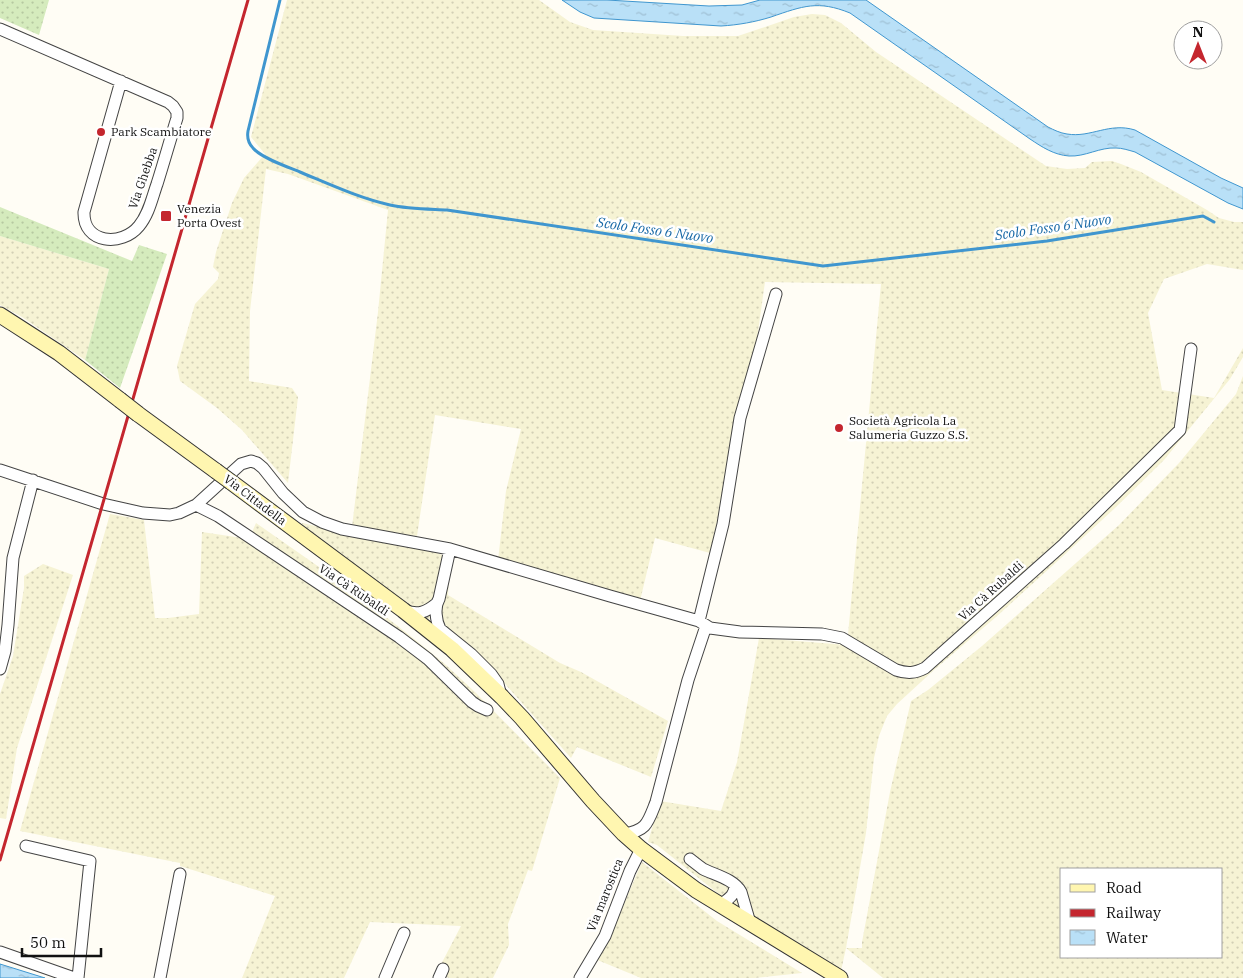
<svg xmlns="http://www.w3.org/2000/svg" width="1243" height="978" viewBox="0 0 1243 978" font-family="'IBM Plex Serif',serif">
	<style>
		.farmland { fill: url(#farmland-dots); fill-rule: evenodd }
		.grass { fill: url(#grass-dots) }
		.water { fill: url(#water-ripples); stroke: #3f96cf }
		.lines { fill: none; stroke-linecap: round; stroke-linejoin: round }
		.stream { stroke: #3f96cf; stroke-width: 3 }
		.street-casing { stroke: #444; stroke-width: 13 }
		.secondary-casing { stroke: #333; stroke-width: 17 }
		.street { stroke: #fff; stroke-width: 11 }
		.secondary { stroke: #fff6b0; stroke-width: 15 }
		.rail { stroke: #c4262e; stroke-width: 3 }
		.secondary-bridge-casing { stroke: #333; stroke-width: 17; stroke-linecap: butt }
		.secondary-bridge { stroke: #fff6b0; stroke-width: 15 }
		.poi-dot { fill: #c4262e; stroke: #fff; stroke-width: 2 }
		.labels { text-anchor: middle; stroke-width: 5; stroke-linejoin: round; paint-order: stroke }
		.poi-label { font-size: 12px; fill: #111; stroke: #fff; text-anchor: start }
		.street-label { font-size: 12px; fill: #111; stroke: #fff }
		.water-label { font-size: 14px; font-style: italic; fill: #1768a6; stroke: #fff }
	</style>
	<defs>
		<pattern id="farmland-dots" width="8" height="8" patternUnits="userSpaceOnUse" patternTransform="scale(1.25)"><rect width="8" height="8" fill="#f6f3d4"/><path d="M2 2h.1M6 6h.1" fill="none" stroke="#d2cfb5" stroke-width="1.8" stroke-linecap="round"/></pattern>
		<pattern id="grass-dots" width="8" height="8" patternUnits="userSpaceOnUse" patternTransform="scale(1.25)"><rect width="8" height="8" fill="#d5ebbd"/><path d="M2 2h.1M6 6h.1" fill="none" stroke="#b6c8a1" stroke-width="1.8" stroke-linecap="round"/></pattern>
		<pattern id="water-ripples" width="26" height="14" patternUnits="userSpaceOnUse" patternTransform="scale(1.25)"><rect width="26" height="14" fill="#b9e0f7"/><path d="M2 4q2-2 4 0t4 0M15 11q2-2 4 0t4 0" fill="none" stroke="#9ebfd3"/></pattern>
	</defs>
	<rect width="100%" height="100%" fill="#fffdf5"/>
	<path class="farmland" d="M287 0H539L570 22 593 30 683 36H738L765 27 794 17 812 14 825 15 841 23 876 52 1046 166 1067 169 1085 168 1092 162 1112 161 1121 164 1141 172 1207 210 1219 218 1234 222H1243V270L1207 264 1164 279 1148 313 1162 390 1214 398 1243 348V357L1230 379 1164 460 1115 508 1061 558 996 617 934 670 897 704 887 716 879 736 874 758 866 833 846 948H862V942L890 792 911 701 928 690 982 646 1119 525 1179 463 1236 394 1243 376V978H883L846 948 841 971 730 903 657 845 648 842 660 801 721 811 737 762 759 638 847 645 881 284 765 282 755 353 710 553 655 538 640 601 498 560 506 491 521 429 435 415 417 536 352 527 378 312 388 210 288 174 266 169 250 311 249 381 292 388 298 397 288 483 242 430 217 408 180 381 177 366 195 304 218 279 219 273 213 267 216 252 232 203 244 178 265 154 251 137ZM1062 869H1222V957H1062Z
		M0 236 109 269 85 360 22 317 0 305Z
		M110 514 144 520 155 618H168L199 614 202 532 249 539 256 523 342 583 408 634 446 665 475 692 560 778 532 871 528 870 508 924 509 945 493 978H449L437 972 461 926 370 922 344 978H242L275 896 180 866V863L20 831Z
		M302 523 351 534 416 545 450 558 448 595 560 663 581 672 668 721 651 777 577 747 571 758 499 677 442 623 423 617 301 528Z
		M43 564 73 575 17 748 6 819 0 818V694L13 656 24 588V576Z
		M642 862 717 921 802 973 755 978H641L595 959 617 920Z"/>
	<path class="grass" d="M0 0H49L39 35 0 18Z
		M0 207 132 261 139 245 167 254 120 388 85 360 109 269 0 236Z"/>
	<path class="water" d="M562 0H607L709 6 742 5 760 0H866L1048 127C1054 130 1060 133 1067 134 1091 138 1109 122 1135 130L1221 178 1243 188V209L1228 203 1135 152C1128 150 1122 148 1116 148 1100 147 1085 157 1069 156 1054 155 1042 147 1030 139L850 13C818 0 803 6 771 17 755 22 738 25 721 26L594 18 580 12Z
		M0 964 45 978H0Z"/>
	<g class="lines">
		<path class="stream" d="M280 0 248 131C247 137 248 143 253 148 261 158 288 167 300 172 329 184 359 198 390 205 408 209 428 209 447 210L823 266 1047 241 1203 216 1214 222"/>
		<g class="street-casing">
			<path id="street" d="M0 29 168 102 173 106 177 112V118C170 140 164 162 157 184 152 198 149 214 139 226 122 247 83 244 84 212L121 81
				M0 470 103 504 143 513 170 515 179 513 196 505 241 464 251 461 257 463 263 468 283 493 303 512 322 522 342 529 450 549 610 596 699 621 710 628 740 632 822 634 842 638 896 670C908 674 915 673 925 668L1064 544 1180 430 1191 349
				M196 505 218 516 399 637 428 659 472 702 478 706 487 710
				M450 549 439 599C434 607 436 621 440 629L471 654 491 674 498 684 501 696
				M406 611C419 615 426 612 436 604
				M699 621 723 524 740 418 776 294
				M0 669 5 651 8 625 13 558 33 480
				M624 834C647 831 648 822 656 802L688 680 706 626
				M26 846 90 861 78 978
				M690 859C695 863 699 866 703 869 715 875 734 879 741 892L750 923
				M720 905C728 899 735 896 735 885
				M0 952 74 978
				M160 978 180 874
				M385 978 404 933
				M439 978 443 969
				M580 978 605 936 630 871 641 849"/>
		</g>
		<g class="secondary-casing">
			<path id="secondary" d="M0 315 59 353 120 400
				M138 414 216 471
				M231 482 403 610 452 649 502 697 522 718 593 801 624 834 641 849 696 890 840 978"/>
		</g>
		<use href="#street" class="street"/>
		<use href="#secondary" class="secondary"/>
		<path class="rail" d="M0 860 248 0"/>
		<g class="secondary-bridge-casing">
			<path id="secondary-bridge" d="M120 400 138 414
				M216 471 231 482"/>
		</g>
		<use href="#secondary-bridge" class="secondary-bridge"/>
	</g>
	<g class="poi-dot">
		<circle cx="101" cy="132" r="5"/>
		<rect x="160" y="210" width="12" height="12" rx="2.5"/>
		<circle cx="839" cy="428" r="5"/>
	</g>
	<g class="labels">
		<g class="poi-label">
			<text x="111" y="136">Park Scambiatore</text>
			<text x="177" y="213">Venezia<tspan x="177" dy="14">Porta Ovest</tspan></text>
			<text x="849" y="425">Società Agricola La<tspan x="849" dy="14">Salumeria Guzzo S.S.</tspan></text>
		</g>
		<g class="street-label">
			<text transform="translate(143 178) rotate(-71)" y="4">Via Ghebba</text>
			<text transform="translate(255 500) rotate(37)" y="4">Via Cittadella</text>
			<text transform="translate(354 590) rotate(34)" y="4">Via Cà Rubaldi</text>
			<text transform="translate(991 591) rotate(-42)" y="4">Via Cà Rubaldi</text>
			<text transform="translate(605 895) rotate(-68)" y="4">Via marostica</text>
		</g>
		<g class="water-label">
			<text transform="translate(1053 227) rotate(-8)" y="5">Scolo Fosso 6 Nuovo</text>
			<text transform="translate(655 230) rotate(8)" y="5">Scolo Fosso 6 Nuovo</text>
		</g>
	</g>
	<rect x="1060" y="868" width="162" height="90" fill="#ffffff" stroke="#a0a0a0"/>
	<rect x="1070" y="884" width="25" height="8" fill="#fff6b0" stroke="#a0a0a0"/>
	<text x="1106" y="893" font-size="15" fill="#111111">Road</text>
	<rect x="1070" y="909" width="25" height="8" fill="#c4262e" stroke="#a0a0a0"/>
	<text x="1106" y="918" font-size="15" fill="#111111">Railway</text>
	<rect x="1070" y="930" width="25" height="15" fill="url(#water-ripples)" stroke="#a0a0a0"/>
	<text x="1106" y="943" font-size="15" fill="#111111">Water</text>
	<g transform="translate(1198 45)"><circle r="24" fill="#ffffff" stroke="#a0a0a0"/>
	<path d="M0-4L9 19L0 12L-9 19Z" fill="#c4262e"/>
	<text y="-8" font-size="14" font-weight="bold" text-anchor="middle" fill="#111111">N</text>
	</g>
	<path d="M22 948v8h79v-8" fill="none" stroke="#111111" stroke-width="2.5"/>
	<text x="30" y="948" font-size="15" fill="#111111" stroke="#ffffff" stroke-width="4" paint-order="stroke">50 m</text>
</svg>
